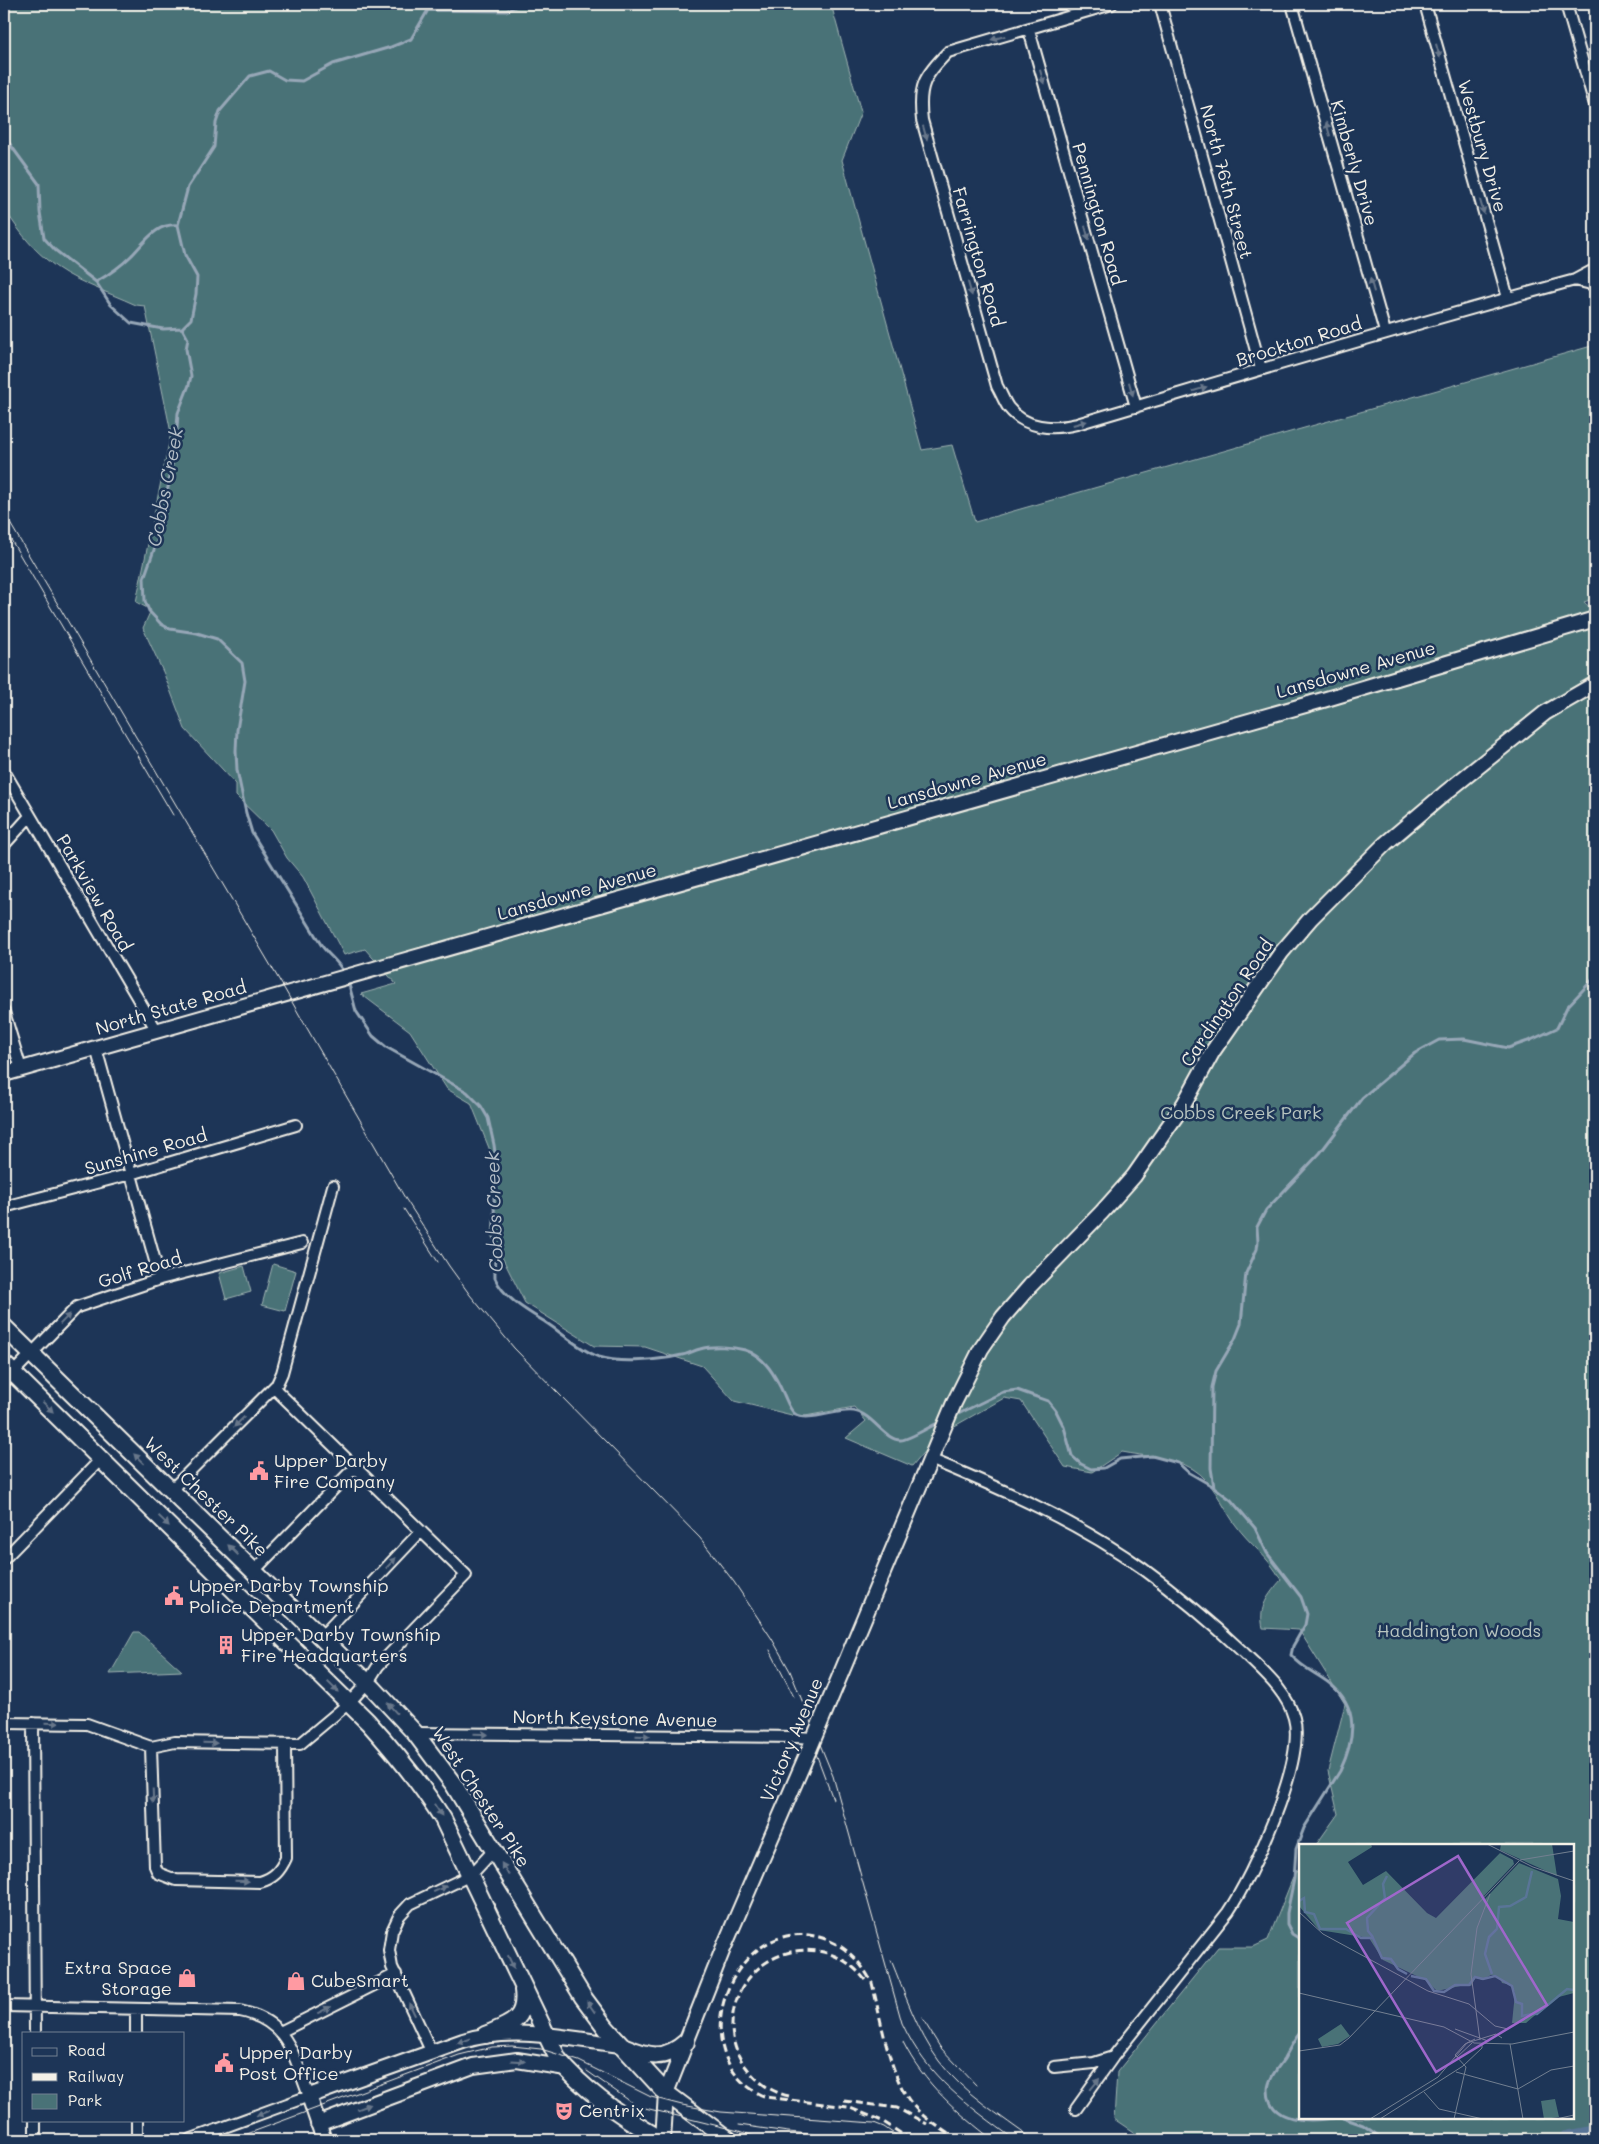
<svg xmlns="http://www.w3.org/2000/svg" width="1599" height="2144" viewBox="0 0 1599 2144" font-family="Mali,sans-serif">
	<style>
		.green { fill: #497277; stroke: #9eb2b0 }
		.lines { fill: none; stroke-linecap: round; stroke-linejoin: round }
		.stream { stroke: #97a7b7; stroke-width: 3 }
		.river { stroke: #597597; stroke-width: 20 }
		.street-casing { stroke: #f4f1e8; stroke-width: 14 }
		.secondary-casing { stroke: #f4f1e8; stroke-width: 18 }
		.primary-casing { stroke: #f4f1e8; stroke-width: 20 }
		.street { stroke: #1d3557; stroke-width: 10 }
		.secondary { stroke: #1d3557; stroke-width: 14 }
		.primary { stroke: #1d3557; stroke-width: 16 }
		.tram { stroke: #f4f1e8; stroke-width: 1 }
		.rail { stroke: #f4f1e8; stroke-width: 3; stroke-dasharray: 8 4; stroke-linecap: butt }
		.street-bridge-casing { stroke: #f4f1e8; stroke-width: 14; stroke-linecap: butt }
		.secondary-bridge-casing { stroke: #f4f1e8; stroke-width: 18; stroke-linecap: butt }
		.street-bridge { stroke: #1d3557; stroke-width: 10 }
		.secondary-bridge { stroke: #1d3557; stroke-width: 14 }
		.oneway { fill: #68778a }
		.labels { text-anchor: middle; stroke-width: 5; stroke-linejoin: round; paint-order: stroke }
		.street-label { font-size: 18px; fill: #f4f1e8; stroke: #1d3557 }
		.park-label { font-size: 18px; fill: #b8c5c0; stroke: #1d3557 }
		.poi-label { font-size: 18px; fill: #f4f1e8; stroke: #1d3557; text-anchor: start }
		.water-label { font-size: 19px; font-style: italic; fill: #b6bfc8; stroke: #1d3557 }
		.inset-river { fill: none; stroke: #597597; stroke-width: 2.5 }
		.inset-road { fill: none; stroke: #738091; stroke-width: 1 }
		.view { fill: #9f67cb; fill-opacity: 0.15; stroke: #9f67cb; stroke-width: 2.5 }
		.inset-edge { fill: none; stroke: #f4f1e8; stroke-width: 2.5 }
	</style>
	<rect width="100%" height="100%" fill="#1d3557"/>
	<filter id="ink" filterUnits="userSpaceOnUse"><feTurbulence type="fractalNoise" baseFrequency=".02" numOctaves="2"/><feDisplacementMap in="SourceGraphic" scale="10" xChannelSelector="R" yChannelSelector="G"/><feConvolveMatrix kernelMatrix="1 2 1 2 8 2 1 2 1" color-interpolation-filters="sRGB"/></filter>
	<g filter="url(#ink)">
		<path class="green" d="M4 4H831L861 112 842 160 922 450 952 445 975 522 1595 345V598L1584 602 1595 612V2132L1546 2140H1524L1508 2136 1492 2140H1145L1114 2119 1117 2072 1218 1947H1253L1268 1940 1294 1875 1300 1867V2118H1573V1845H1316L1338 1814 1328 1771 1345 1704 1299 1630 1263 1628C1258 1607 1268 1595 1281 1580 1269 1557 1249 1544 1235 1524 1222 1506 1213 1481 1193 1469 1175 1458 1143 1456 1122 1452L1092 1472 1065 1467 1021 1401 1004 1398 937 1436 912 1466 846 1438 866 1421 854 1407 800 1417 734 1401 702 1366 645 1347 594 1346 525 1303 492 1237 497 1168 471 1103 447 1089 410 1031 361 994 396 984 365 949 344 955 303 877 287 858 271 830 236 796V784L185 729 164 674 143 628 151 610 136 602 171 433 145 306 136 305C106 291 71 281 46 259 29 245 16 227 4 208Z
			M273 1264 296 1271 285 1311 262 1305Z
			M244 1266 251 1292 226 1299 219 1273Z
			M134 1632H139L182 1671 110 1674Z"/>
		<g class="lines">
			<path class="stream" d="M4 136 39 184 40 212 44 238 55 250 96 282 111 305 131 323 163 329 182 328 188 339 186 349 191 376 189 385 178 413 176 442 160 533 144 578 145 601 149 611 161 624 170 629 197 633 217 639 242 663 245 681 237 730 236 751 237 770 246 813 252 833 320 943C327 955 338 960 344 973
				M96 282C108 275 121 266 131 256 145 242 156 223 178 225
				M182 328 191 319 196 294 197 277 185 255 178 225 188 187 214 147 216 123 220 111 250 76 269 71 285 80 302 81 333 64 391 47 411 39 428 10 506 11 521 4
				M348 981 356 1011 373 1036 386 1047 467 1092 481 1106 488 1118 494 1145 496 1161 494 1196 495 1278C503 1297 527 1311 545 1322 562 1333 580 1350 599 1357 620 1364 661 1360 682 1355 689 1354 694 1350 700 1349 713 1345 733 1347 745 1350 765 1356 776 1377 784 1395 787 1401 789 1409 795 1414 807 1423 838 1408 854 1411 873 1414 885 1441 901 1440 909 1440 932 1425 942 1421
				M952 1417 1003 1392 1017 1390 1048 1401 1056 1411 1064 1427 1072 1456 1081 1464 1091 1469 1104 1468 1120 1459 1152 1456 1178 1463 1188 1472 1214 1487 1231 1500 1255 1528 1267 1553 1301 1597 1307 1614 1305 1625 1293 1646 1291 1655C1302 1668 1316 1673 1329 1683 1360 1707 1355 1739 1340 1771L1304 1828 1296 1849 1294 1879 1287 1913V1924L1292 1934 1300 1939
				M1214 1487 1211 1468 1212 1387 1216 1371 1235 1339 1241 1324 1246 1273 1257 1249 1258 1242 1257 1227 1266 1210 1320 1153 1362 1098 1415 1053 1439 1040 1464 1039 1508 1048 1531 1040 1557 1028 1567 1007 1595 977
				M1300 2033C1293 2041 1289 2050 1284 2059 1278 2068 1268 2079 1268 2090 1268 2123 1310 2122 1333 2118
				M1343 2118 1363 2125 1384 2140"/>
			<path class="river" d="M1569 2140 1595 2135"/>
			<g class="street-casing">
				<path id="street" d="M1112 4 948 52C924 76 918 86 922 120L997 386C1001 393 1004 401 1008 407 1025 429 1053 430 1077 424 1243 375 1408 325 1575 280L1592 271 1595 272
					M1160 4 1261 369
					M1292 4 1385 332
					M1425 4 1508 298
					M1566 4 1595 105
					M1029 30 1136 407
					M1575 280 1595 285
					M4 771 157 1031
					M4 845 30 816
					M4 1012 21 1069
					M96 1048 160 1279
					M4 1207 131 1174 296 1125
					M4 1382 77 1307 160 1279 302 1243
					M930 1459C1002 1489 1078 1522 1142 1568 1178 1594 1212 1623 1244 1653 1263 1672 1287 1691 1294 1718 1306 1761 1253 1875 1228 1912L1113 2057 1076 2109
					M171 1490 277 1384 282 1373 333 1186
					M4 1559 101 1459
					M254 1571 355 1467
					M321 1637 421 1531
					M4 1723 87 1724 151 1747 175 1742 300 1744 349 1703 368 1682 378 1666 466 1575 274 1388
					M33 1723 35 2033
					M415 1733 796 1737
					M151 1747 155 1866 158 1873 176 1880 260 1882C274 1878 280 1871 286 1858L285 1744
					M4 2006 240 2011C289 2021 293 2055 309 2096L189 2140
					M136 2009V2033
					M280 2032 396 1974
					M432 2053 392 1967 389 1950 392 1931 399 1916 410 1904 471 1875 494 1850
					M1054 2067 1094 2063 1113 2057
					M137 2120V2140
					M35 2140V2120"/>
			</g>
			<g class="secondary-casing">
				<path id="secondary" d="M4 1074 1323 700 1595 619
					M829 1702 954 1403 981 1349 1003 1317 1030 1286 1102 1212 1134 1176 1184 1104 1213 1051 1281 953 1311 918 1386 843 1444 794 1545 713 1595 684
					M318 2124 473 2066 517 2060 566 2068
					M324 2140 309 2096 463 2041C514 2025 569 2039 621 2045
					M663 2140 666 2093 723 1949 809 1750"/>
			</g>
			<g class="primary-casing">
				<path id="primary" d="M4 1327 374 1689 415 1733 454 1785 583 1997 606 2028 666 2093 729 2140
					M4 1364 368 1722C396 1753 421 1784 443 1819L558 2059C584 2091 627 2120 662 2140
					M485 2035C509 2025 527 2021 523 1990
					M625 2047C649 2057 665 2061 686 2042"/>
			</g>
			<use href="#street" class="street"/>
			<use href="#secondary" class="secondary"/>
			<use href="#primary" class="primary"/>
			<path class="tram" d="M4 513 281 983 405 1198 449 1266 470 1295 514 1348 700 1538 734 1582 772 1639 790 1671 833 1776 902 2023C928 2079 967 2104 1015 2140
				M4 528 173 815
				M404 1209 438 1262
				M770 1650 794 1697
				M812 1743 833 1799
				M891 1960C905 1994 917 2031 939 2061 963 2093 1001 2116 1033 2140
				M922 2018 940 2047 976 2085
				M903 2042C924 2084 957 2112 993 2140
				M587 2071 637 2106 739 2131 764 2140
				M739 2125 788 2132 873 2140
				M231 2140 459 2055 492 2047 512 2046 541 2049 579 2061 651 2097 682 2105 721 2112 874 2123 884 2127 903 2140"/>
			<path class="rail" d="M789 2096C771 2092 757 2082 746 2067 737 2056 733 2043 732 2029 730 1956 820 1921 865 1980
				M844 2101 897 2108 927 2124
				M911 2140 882 2121 848 2107 766 2097C676 2059 732 1914 819 1937 844 1944 860 1960 872 1983 881 2019 889 2075 912 2104 923 2118 942 2129 957 2140"/>
			<g class="street-bridge-casing">
				<path id="street-bridge" d="M796 1737 815 1738"/>
			</g>
			<g class="secondary-bridge-casing">
				<path id="secondary-bridge" d="M809 1750 829 1702"/>
			</g>
			<use href="#street-bridge" class="street-bridge"/>
			<use href="#secondary-bridge" class="secondary-bridge"/>
		</g>
		<defs><path id="oneway-solid" d="M-6-.8H1V-3.2L6.5 0L1 3.2V.8H-6Z" transform="scale(1.25)"/></defs>
		<g class="oneway">
			<use href="#oneway-solid" transform="translate(998 38) rotate(165)"/>
			<use href="#oneway-solid" transform="translate(1438 51) rotate(74)"/>
			<use href="#oneway-solid" transform="translate(1042 77) rotate(74)"/>
			<use href="#oneway-solid" transform="translate(1328 129) rotate(-106)"/>
			<use href="#oneway-solid" transform="translate(925 133) rotate(74)"/>
			<use href="#oneway-solid" transform="translate(1482 207) rotate(74)"/>
			<use href="#oneway-solid" transform="translate(1087 233) rotate(74)"/>
			<use href="#oneway-solid" transform="translate(1372 285) rotate(-106)"/>
			<use href="#oneway-solid" transform="translate(970 289) rotate(74)"/>
			<use href="#oneway-solid" transform="translate(1131 389) rotate(74)"/>
			<use href="#oneway-solid" transform="translate(1200 389) rotate(-17)"/>
			<use href="#oneway-solid" transform="translate(1080 423) rotate(-15)"/>
			<use href="#oneway-solid" transform="translate(65 1319) rotate(-46)"/>
			<use href="#oneway-solid" transform="translate(48 1407) rotate(44)"/>
			<use href="#oneway-solid" transform="translate(239 1422) rotate(135)"/>
			<use href="#oneway-solid" transform="translate(139 1459) rotate(-136)"/>
			<use href="#oneway-solid" transform="translate(164 1521) rotate(44)"/>
			<use href="#oneway-solid" transform="translate(233 1550) rotate(-136)"/>
			<use href="#oneway-solid" transform="translate(391 1563) rotate(-47)"/>
			<use href="#oneway-solid" transform="translate(333 1687) rotate(45)"/>
			<use href="#oneway-solid" transform="translate(392 1708) rotate(-132)"/>
			<use href="#oneway-solid" transform="translate(52 1723) rotate(1)"/>
			<use href="#oneway-solid" transform="translate(481 1734) rotate(1)"/>
			<use href="#oneway-solid" transform="translate(643 1736) rotate(1)"/>
			<use href="#oneway-solid" transform="translate(210 1743) rotate(1)"/>
			<use href="#oneway-solid" transform="translate(153 1796) rotate(88)"/>
			<use href="#oneway-solid" transform="translate(438 1810) rotate(57)"/>
			<use href="#oneway-solid" transform="translate(505 1869) rotate(-121)"/>
			<use href="#oneway-solid" transform="translate(242 1881) rotate(1)"/>
			<use href="#oneway-solid" transform="translate(440 1889) rotate(-25)"/>
			<use href="#oneway-solid" transform="translate(511 1962) rotate(65)"/>
			<use href="#oneway-solid" transform="translate(591 2007) rotate(-125)"/>
			<use href="#oneway-solid" transform="translate(412 2009) rotate(-115)"/>
			<use href="#oneway-solid" transform="translate(324 2010) rotate(-27)"/>
			<use href="#oneway-solid" transform="translate(464 2041) rotate(161)"/>
			<use href="#oneway-solid" transform="translate(518 2061) rotate(3)"/>
			<use href="#oneway-solid" transform="translate(1095 2084) rotate(-51)"/>
			<use href="#oneway-solid" transform="translate(364 2107) rotate(-21)"/>
			<use href="#oneway-solid" transform="translate(263 2113) rotate(159)"/>
		</g>
	</g>
	<defs>
		<g id="civic-bare" transform="scale(1.5)"><path d="M-.6-6.5H3V-4.5H.6V-3L4-1V1h2V6H-6V1h2V-1L-.6-3ZM-1.2 2.5V6h2.4V2.5Z" fill="#ff9aa2" stroke="#1d3557" stroke-width="2.5" paint-order="stroke"/></g>
		<g id="building-bare" transform="scale(1.5)"><path d="M-4-6H4V6H1V3H-1V6H-4ZM-2.5-4.3h1.7v1.8h-1.7ZM.8-4.3h1.7v1.8H.8ZM-2.5-1h1.7V.8h-1.7ZM.8-1h1.7V.8H.8Z" fill="#ff9aa2" stroke="#1d3557" stroke-width="2.5" paint-order="stroke"/></g>
		<g id="shop-bare" transform="scale(1.5)"><path d="M-5-2.5h2.3a2.7 3.5 0 0 1 5.4 0H5L5.5 6h-11ZM-1.5-2.5h3a1.5 2.3 0 0 0-3 0Z" fill="#ff9aa2" stroke="#1d3557" stroke-width="2.5" paint-order="stroke"/></g>
		<g id="theatre-bare" transform="scale(1.5)"><path d="M-5-5.5Q0-4 5-5.5V0Q5 5 0 6Q-5 5-5 0ZM-3.3-2.5H-1v1.5H-3.3ZM1-2.5H3.3v1.5H1ZM-2.8 1Q0 5.5 2.8 1Z" fill="#ff9aa2" stroke="#1d3557" stroke-width="2.5" paint-order="stroke"/></g>
	</defs>
	<g fill-rule="evenodd">
		<use href="#civic-bare" x="259" y="1471"/>
		<use href="#civic-bare" x="174" y="1596"/>
		<use href="#building-bare" x="226" y="1645"/>
		<use href="#shop-bare" x="187" y="1978"/>
		<use href="#shop-bare" x="296" y="1981"/>
		<use href="#civic-bare" x="224" y="2063"/>
		<use href="#theatre-bare" x="564" y="2111"/>
	</g>
	<g class="labels">
		<g class="street-label">
			<text transform="translate(1482 146) rotate(74)" y="6">Westbury Drive</text>
			<text transform="translate(1354 163) rotate(74)" y="6">Kimberly Drive</text>
			<text transform="translate(1226 182) rotate(75)" y="6">North 76th Street</text>
			<text transform="translate(1098 214) rotate(74)" y="6">Pennington Road</text>
			<text transform="translate(978 257) rotate(74)" y="6">Farrington Road</text>
			<text transform="translate(1299 342) rotate(-17)" y="6">Brockton Road</text>
			<text transform="translate(1356 670) rotate(-16)" y="6">Lansdowne Avenue</text>
			<text transform="translate(967 781) rotate(-16)" y="6">Lansdowne Avenue</text>
			<text transform="translate(577 892) rotate(-16)" y="6">Lansdowne Avenue</text>
			<text transform="translate(94 893) rotate(60)" y="6">Parkview Road</text>
			<text transform="translate(1227 1003) rotate(-56)" y="6">Cardington Road</text>
			<text transform="translate(171 1008) rotate(-16)" y="6">North State Road</text>
			<text transform="translate(146 1152) rotate(-16)" y="6">Sunshine Road</text>
			<text transform="translate(140 1270) rotate(-17)" y="6">Golf Road</text>
			<text transform="translate(206 1497) rotate(44)" y="6">West Chester Pike</text>
			<text transform="translate(615 1719) rotate(1)" y="6">North Keystone Avenue</text>
			<text transform="translate(792 1740) rotate(-67)" y="6">Victory Avenue</text>
			<text transform="translate(481 1797) rotate(57)" y="6">West Chester Pike</text>
		</g>
		<g class="park-label">
			<text x="1241" y="1119">Cobbs Creek Park</text>
			<text x="1459" y="1637">Haddington Woods</text>
		</g>
		<g class="poi-label">
			<text x="274" y="1467">Upper Darby<tspan x="274" dy="21">Fire Company</tspan></text>
			<text x="189" y="1592">Upper Darby Township<tspan x="189" dy="21">Police Department</tspan></text>
			<text x="241" y="1641">Upper Darby Township<tspan x="241" dy="21">Fire Headquarters</tspan></text>
			<text x="172" y="1974" text-anchor="end">Extra Space<tspan x="172" dy="21">Storage</tspan></text>
			<text x="311" y="1987">CubeSmart</text>
			<text x="239" y="2059">Upper Darby<tspan x="239" dy="21">Post Office</tspan></text>
			<text x="579" y="2117">Centrix</text>
		</g>
		<g class="water-label">
			<text transform="translate(165 487) rotate(-79)" y="7">Cobbs Creek</text>
			<text transform="translate(494 1212) rotate(-92)" y="7">Cobbs Creek</text>
		</g>
	</g>
	<g transform="translate(1299 1844)">
		<rect width="275" height="275" fill="#1d3557"/>
		<path d="M0 0H72L73 3 49 18 64 41 87 27 128 69 137 74 201 9 214 16 215 20 183 54 185 56 220 19 259 35 262 52 259 75 275 78V149L256 154 227 179H213L216 149 212 141 203 139 201 134 192 131 183 136 177 133 172 142 166 141 138 147 126 136 84 116 70 94 20 86 0 62ZM202 0H253L258 32 201 6ZM42 180 51 192 39 200 23 203 19 195ZM256 255 260 273 245 275 242 257Z" fill="#497277"/>
		<path class="inset-river" d="M0 57 5 54 6 68 15 70 21 85H47L62 94H74L83 114 92 115 99 125 108 130M74 93 69 87 68 74 86 54 84 40 88 32M193 130 186 110 190 93 198 85 200 63 211 62 227 53 233 27M112 132 127 135 135 147 145 148 156 141H170L176 133 184 135 196 132 213 142 217 158 223 160V172L233 170M233 170H238L268 145 275 146"/>
		<path class="inset-road" d="M188 0 234 23 275 37M221 16 275 7M0 68 24 90 129 147 170 160 196 182 209 185M0 149 145 183 175 199 213 200 275 188M156 185 189 197M181 196 172 130 178 84 191 50M211 200 224 275M0 207 41 201 50 194 220 17M158 213 173 199M157 228 219 245 252 226 275 222M125 248 140 265 184 275M71 275 139 233 168 199 197 190 203 194M81 275 164 222 183 204V200M155 275 167 223 156 211 166 200 176 195M257 275 275 271"/>
		<path class="view" d="M159 12 248 161 137 228 48 79Z"/>
		<rect width="275" height="275" class="inset-edge"/>
	</g>
	<rect width="1599" height="2144" fill="none" stroke="#1d3557" stroke-width="20"/>
	<rect x="10" y="10" width="1579" height="2124" fill="none" stroke="#f4f1e8" stroke-width="2" filter="url(#ink)"/>
	<rect x="22" y="2032" width="162" height="90" fill="#1d3557" stroke="#738091"/>
	<rect x="32" y="2048" width="25" height="8" fill="#1d3557" stroke="#738091"/>
	<text x="68" y="2056" font-size="15" fill="#f4f1e8">Road</text>
	<rect x="32" y="2073" width="25" height="8" fill="#f4f1e8" stroke="#738091"/>
	<text x="68" y="2082" font-size="15" fill="#f4f1e8">Railway</text>
	<rect x="32" y="2094" width="25" height="15" fill="#497277" stroke="#738091"/>
	<text x="68" y="2106" font-size="15" fill="#f4f1e8">Park</text>
</svg>
